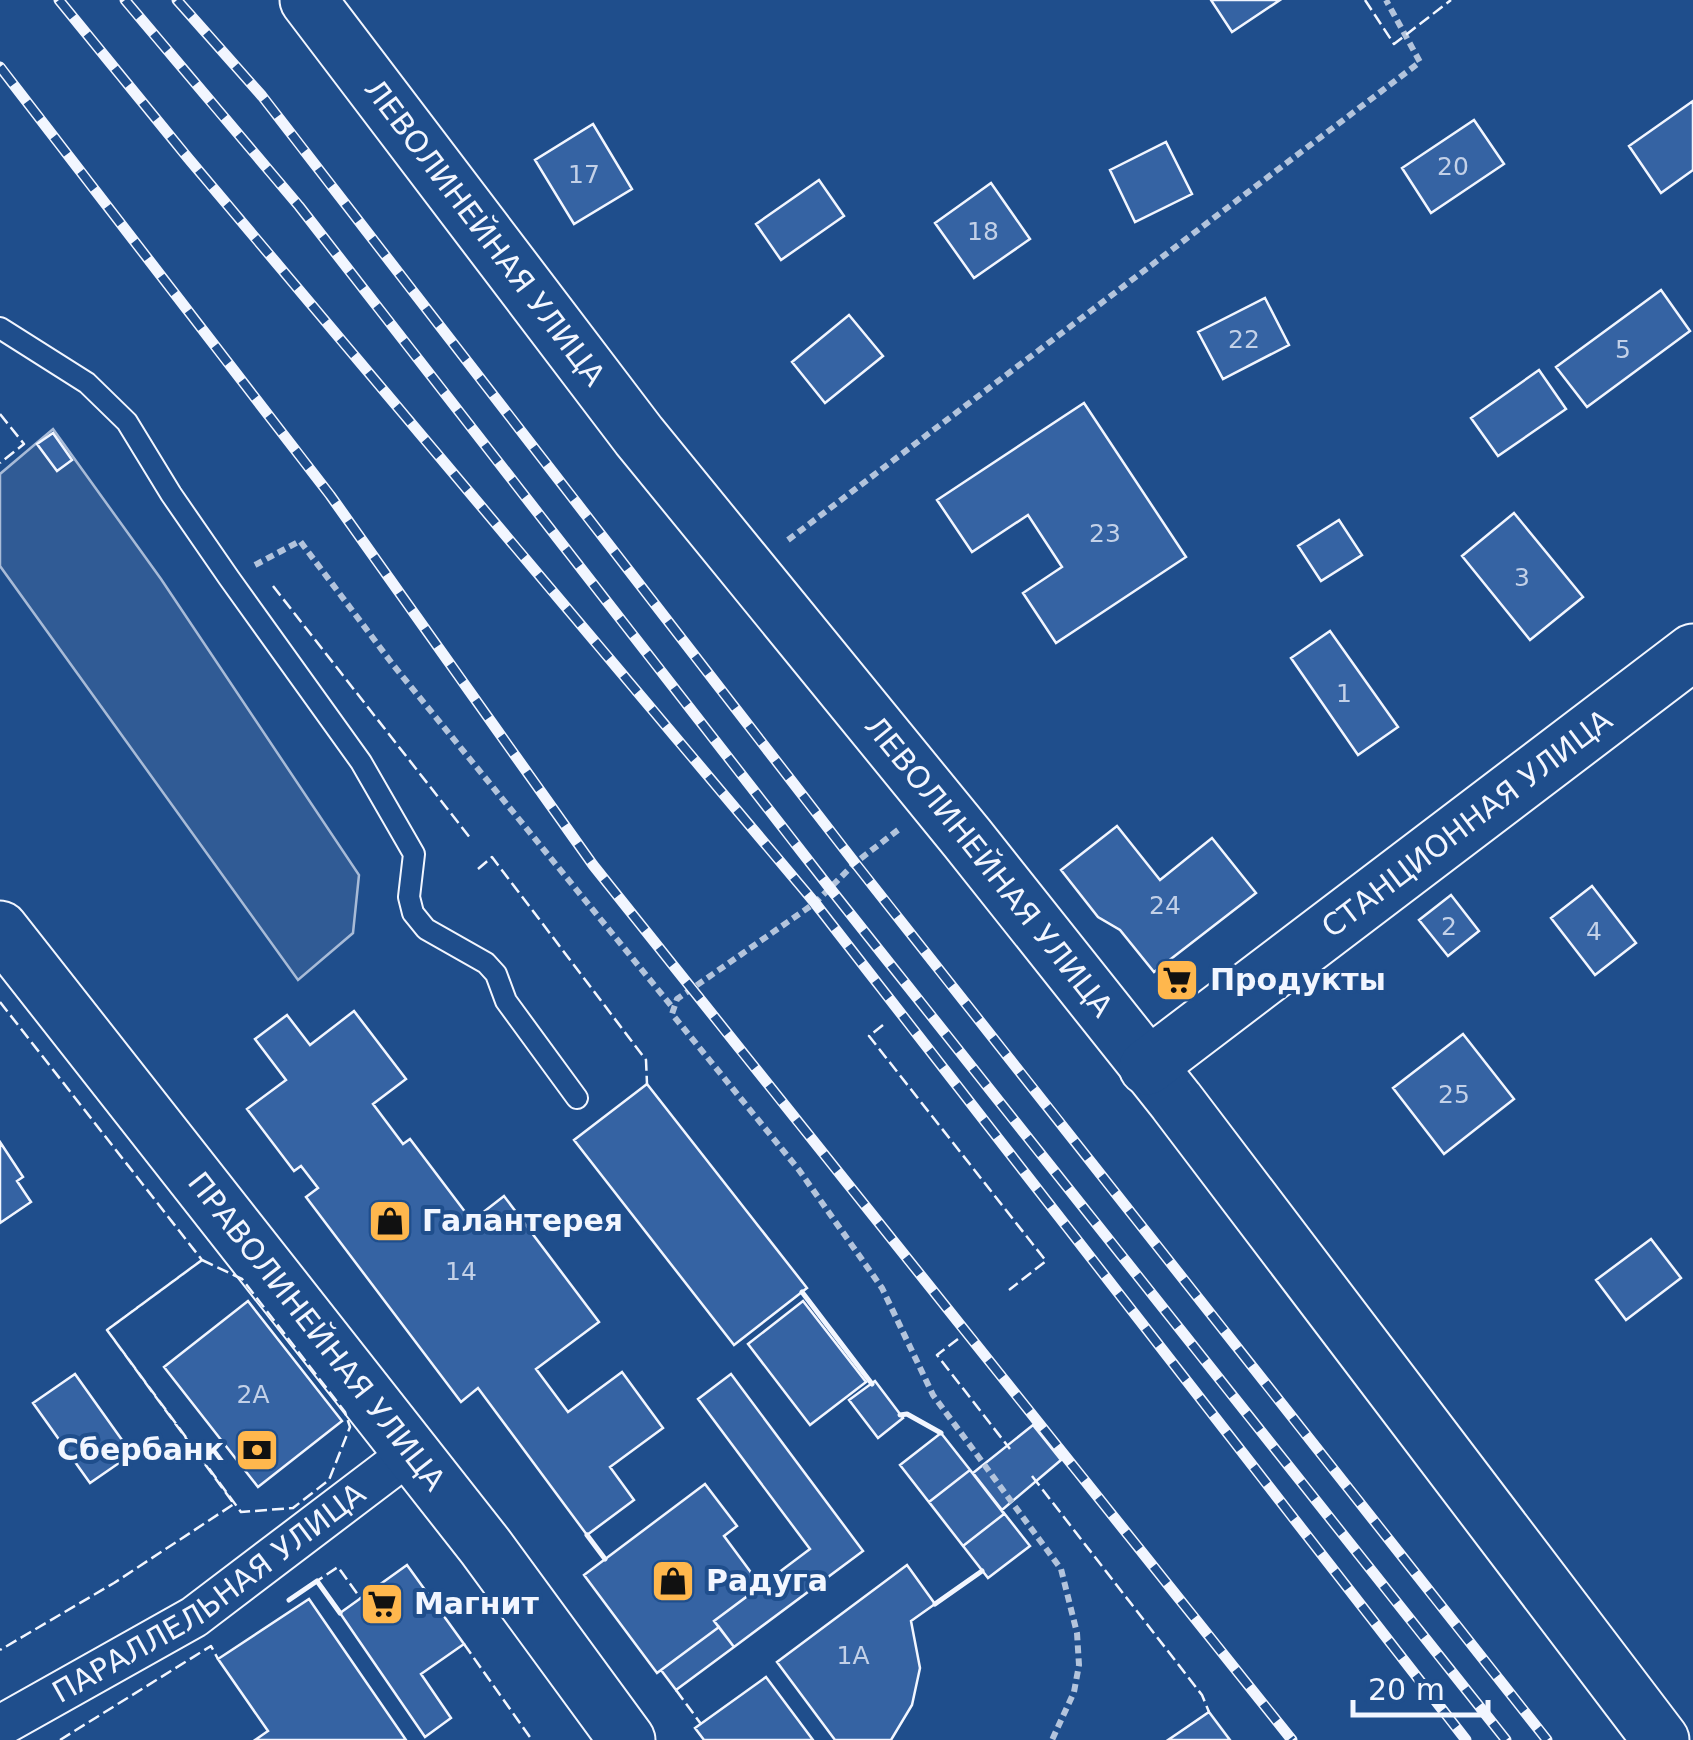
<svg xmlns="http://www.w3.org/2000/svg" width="1693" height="1740" viewBox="0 0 1693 1740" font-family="'DejaVu Sans',sans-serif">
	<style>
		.parking { fill: #305b95; stroke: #a8bbd7; stroke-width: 2.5 }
		.building { fill: #3563a3; stroke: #f2f6ff; stroke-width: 2.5 }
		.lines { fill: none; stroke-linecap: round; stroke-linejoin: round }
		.service-casing { stroke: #f2f6ff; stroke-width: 24 }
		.minor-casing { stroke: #f2f6ff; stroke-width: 44 }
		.secondary-casing { stroke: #f2f6ff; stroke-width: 59 }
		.path { stroke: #b3c4dc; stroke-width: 6; stroke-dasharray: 8 5; stroke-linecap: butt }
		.service { stroke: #1f4e8c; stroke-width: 20 }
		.minor { stroke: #1f4e8c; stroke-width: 40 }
		.secondary { stroke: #1f4e8c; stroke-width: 55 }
		.rail-casing { stroke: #f2f6ff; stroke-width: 11 }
		.rail { stroke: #1f4e8c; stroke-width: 8; stroke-dasharray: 22; stroke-linecap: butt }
		.fence { stroke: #f2f6ff; stroke-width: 2.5; stroke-dasharray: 12 5; stroke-linecap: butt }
		.wall { stroke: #f2f6ff; stroke-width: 5 }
		.labels { text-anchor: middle; stroke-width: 8; stroke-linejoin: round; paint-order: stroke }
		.number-label { font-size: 25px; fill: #c3d1e8 }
		.street-label { font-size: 30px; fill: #f2f6ff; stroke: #1f4e8c }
		.poi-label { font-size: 30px; font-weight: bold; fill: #f2f6ff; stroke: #1f4e8c; text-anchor: start }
	</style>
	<rect width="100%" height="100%" fill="#1f4e8c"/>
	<path class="parking" d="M53 429 161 579 359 875 353 933 298 980 0 566V474Z"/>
	<path class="building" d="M1211 0H1280L1232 32Z
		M1693 101V170L1661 193 1629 146Z
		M1474 120 1504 164 1431 213 1402 168Z
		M593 124 632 189 574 224 535 160Z
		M1166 142 1192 194 1135 222 1110 170Z
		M819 180 844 216 781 260 756 224Z
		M991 183 1030 239 974 278 935 223Z
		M1661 290 1690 331 1587 407 1556 367Z
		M1265 298 1289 345 1223 379 1198 332Z
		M849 315 883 356 825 403 792 362Z
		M1539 370 1566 409 1498 456 1471 418Z
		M1084 403 1186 557 1056 643 1023 593 1062 567 1028 515 972 552 937 500Z
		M53 433 72 460 57 471 37 444Z
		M1514 513 1583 597 1530 640 1462 556Z
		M1339 520 1362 555 1321 581 1298 546Z
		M1330 631 1398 727 1358 755 1291 658Z
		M1117 826 1160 880 1212 838 1256 893 1154 972 1120 930 1098 917 1061 870Z
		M1592 886 1636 943 1595 975 1551 918Z
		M1451 895 1479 931 1448 956 1419 920Z
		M354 1011 406 1079 373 1104 403 1144 410 1139 472 1221 504 1196 599 1322 536 1369 568 1412 622 1372 663 1428 610 1467 634 1500 587 1535 478 1388 461 1402 306 1197 318 1188 301 1166 294 1171 247 1109 286 1080 255 1039 287 1015 310 1045Z
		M1463 1034 1514 1099 1444 1154 1393 1088Z
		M647 1084 807 1288 734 1345 574 1140Z
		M0 1142 23 1177 17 1181 31 1202 0 1223Z
		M1651 1239 1681 1278 1626 1320 1596 1280Z
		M248 1301 342 1421 258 1487 164 1367Z
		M803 1301 866 1382 810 1425 748 1344Z
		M75 1374 132 1454 90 1483 33 1403Z
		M731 1374 863 1551 734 1647 714 1621 810 1549 698 1399Z
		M875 1381 903 1418 878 1438 849 1400Z
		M1033 1425 1061 1460 1002 1510 973 1473Z
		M941 1433 1030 1546 988 1578 900 1465Z
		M970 1470 1004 1514 963 1546 929 1502Z
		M705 1484 737 1526 724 1536 761 1586 714 1621 719 1627 657 1673 584 1575Z
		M407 1565 464 1644 421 1674 451 1718 425 1737 340 1613Z
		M907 1565 935 1604 911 1621 920 1668 912 1705 891 1740H835L777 1662Z
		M309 1599 406 1740H255L268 1731 218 1659Z
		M719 1627 734 1647 676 1690 661 1670Z
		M766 1677 813 1740H704L695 1728Z
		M1209 1712 1230 1740H1168Z"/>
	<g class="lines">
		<g class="service-casing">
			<path id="service" d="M0 328 87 383 127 422 171 494 229 578 361 762 414 854 409 897 413 913 426 929 486 963 496 974 506 1001 577 1098"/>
		</g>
		<g class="minor-casing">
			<g id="minor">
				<path id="s1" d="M0 1726 194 1617 410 1453"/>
			</g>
		</g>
		<g class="secondary-casing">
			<g id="secondary">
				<path id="s2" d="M308 0 639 436 967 838 1176 1101 1661 1740"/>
				<path id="s3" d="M0 929 485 1546 627 1740"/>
				<path id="s4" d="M1147 1067 1693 652"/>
			</g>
		</g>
		<path class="path" d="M788 540 1420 62 1386 0
			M255 565 300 541 394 666 673 1008
			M898 830 855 863 815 903 677 999 672 1014 799 1170 882 1288 933 1395 1061 1569 1077 1633 1079 1665 1074 1692 1052 1740"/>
		<use href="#service" class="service"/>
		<use href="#minor" class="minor"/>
		<use href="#secondary" class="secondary"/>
		<g class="rail-casing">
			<path id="rail" d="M59 0 188 158 815 903 1466 1740
				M125 0 299 206 829 887 1506 1740
				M177 0 262 96 855 863 1547 1740
				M0 67 330 495 593 865 1292 1740"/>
		</g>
		<use href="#rail" class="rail"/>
		<path class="fence" d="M1365 0 1394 44 1451 0
			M0 414 24 444 0 463
			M273 586 471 839
			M478 869 492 857 646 1060 647 1084
			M0 1002 202 1260 107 1330 234 1504 114 1583 0 1650
			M883 1025 869 1036 1046 1261 1009 1290
			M202 1260 242 1279 345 1412 350 1427 329 1480 293 1508 241 1512 107 1330Z
			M958 1339 937 1355 1010 1449
			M1032 1476 1202 1695 1209 1712
			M340 1613 317 1581 338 1567 361 1599
			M464 1644 532 1740
			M676 1690 701 1724
			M60 1740 211 1646 218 1659"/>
		<path class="wall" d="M802 1292 872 1384
			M900 1415 907 1414 941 1433
			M587 1535 605 1559
			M289 1600 317 1581 340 1613
			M935 1604 982 1571"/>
	</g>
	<defs>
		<g id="supermarket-square" transform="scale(2.25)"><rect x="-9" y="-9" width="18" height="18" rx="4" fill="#ffb74d" stroke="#1f4e8c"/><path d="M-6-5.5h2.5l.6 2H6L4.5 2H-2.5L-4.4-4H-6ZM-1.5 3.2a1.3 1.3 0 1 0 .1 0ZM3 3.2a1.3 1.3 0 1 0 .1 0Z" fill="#111"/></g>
		<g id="shop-square" transform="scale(2.25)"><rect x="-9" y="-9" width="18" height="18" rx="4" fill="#ffb74d" stroke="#1f4e8c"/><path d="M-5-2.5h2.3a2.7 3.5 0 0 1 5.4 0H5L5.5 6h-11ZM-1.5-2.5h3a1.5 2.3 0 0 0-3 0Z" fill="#111"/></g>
		<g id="bank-square" transform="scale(2.25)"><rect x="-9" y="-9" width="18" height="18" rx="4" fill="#ffb74d" stroke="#1f4e8c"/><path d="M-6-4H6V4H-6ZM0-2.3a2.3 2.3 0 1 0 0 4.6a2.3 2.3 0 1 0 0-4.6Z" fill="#111"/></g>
	</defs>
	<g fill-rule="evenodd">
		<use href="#supermarket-square" x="1177" y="980"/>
		<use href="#shop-square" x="390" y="1221"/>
		<use href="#bank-square" x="257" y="1450"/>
		<use href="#shop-square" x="673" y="1581"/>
		<use href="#supermarket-square" x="382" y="1604"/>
	</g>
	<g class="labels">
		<g class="number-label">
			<text x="1453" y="175">20</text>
			<text x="584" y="183">17</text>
			<text x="983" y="240">18</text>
			<text x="1244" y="348">22</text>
			<text x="1623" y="358">5</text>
			<text x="1105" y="542">23</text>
			<text x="1522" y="586">3</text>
			<text x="1344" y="702">1</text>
			<text x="1165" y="914">24</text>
			<text x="1449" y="935">2</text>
			<text x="1594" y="940">4</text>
			<text x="1454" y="1103">25</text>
			<text x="461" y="1280">14</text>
			<text x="253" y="1403">2А</text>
			<text x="853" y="1664">1А</text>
		</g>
		<g class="street-label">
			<text dy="10" stroke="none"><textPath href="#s2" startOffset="292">ЛЕВОЛИНЕЙНАЯ УЛИЦА</textPath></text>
			<text dy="10" stroke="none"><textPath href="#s4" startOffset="402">СТАНЦИОННАЯ УЛИЦА</textPath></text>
			<text dy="10" stroke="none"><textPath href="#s2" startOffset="1102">ЛЕВОЛИНЕЙНАЯ УЛИЦА</textPath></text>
			<text dy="10" stroke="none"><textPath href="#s3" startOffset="512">ПРАВОЛИНЕЙНАЯ УЛИЦА</textPath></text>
			<text dy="10" stroke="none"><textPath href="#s1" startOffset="248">ПАРАЛЛЕЛЬНАЯ УЛИЦА</textPath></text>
		</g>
		<g class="poi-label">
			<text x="1210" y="990">Продукты</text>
			<text x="422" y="1231">Галантерея</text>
			<text x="224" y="1460" text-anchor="end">Сбербанк</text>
			<text x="706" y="1591">Радуга</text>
			<text x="414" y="1614">Магнит</text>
		</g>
	</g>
	<path d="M1353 1700v15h135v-15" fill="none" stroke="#f2f6ff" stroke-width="5"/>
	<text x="1368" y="1700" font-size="30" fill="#f2f6ff" stroke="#1f4e8c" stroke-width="8" paint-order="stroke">20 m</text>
</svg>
